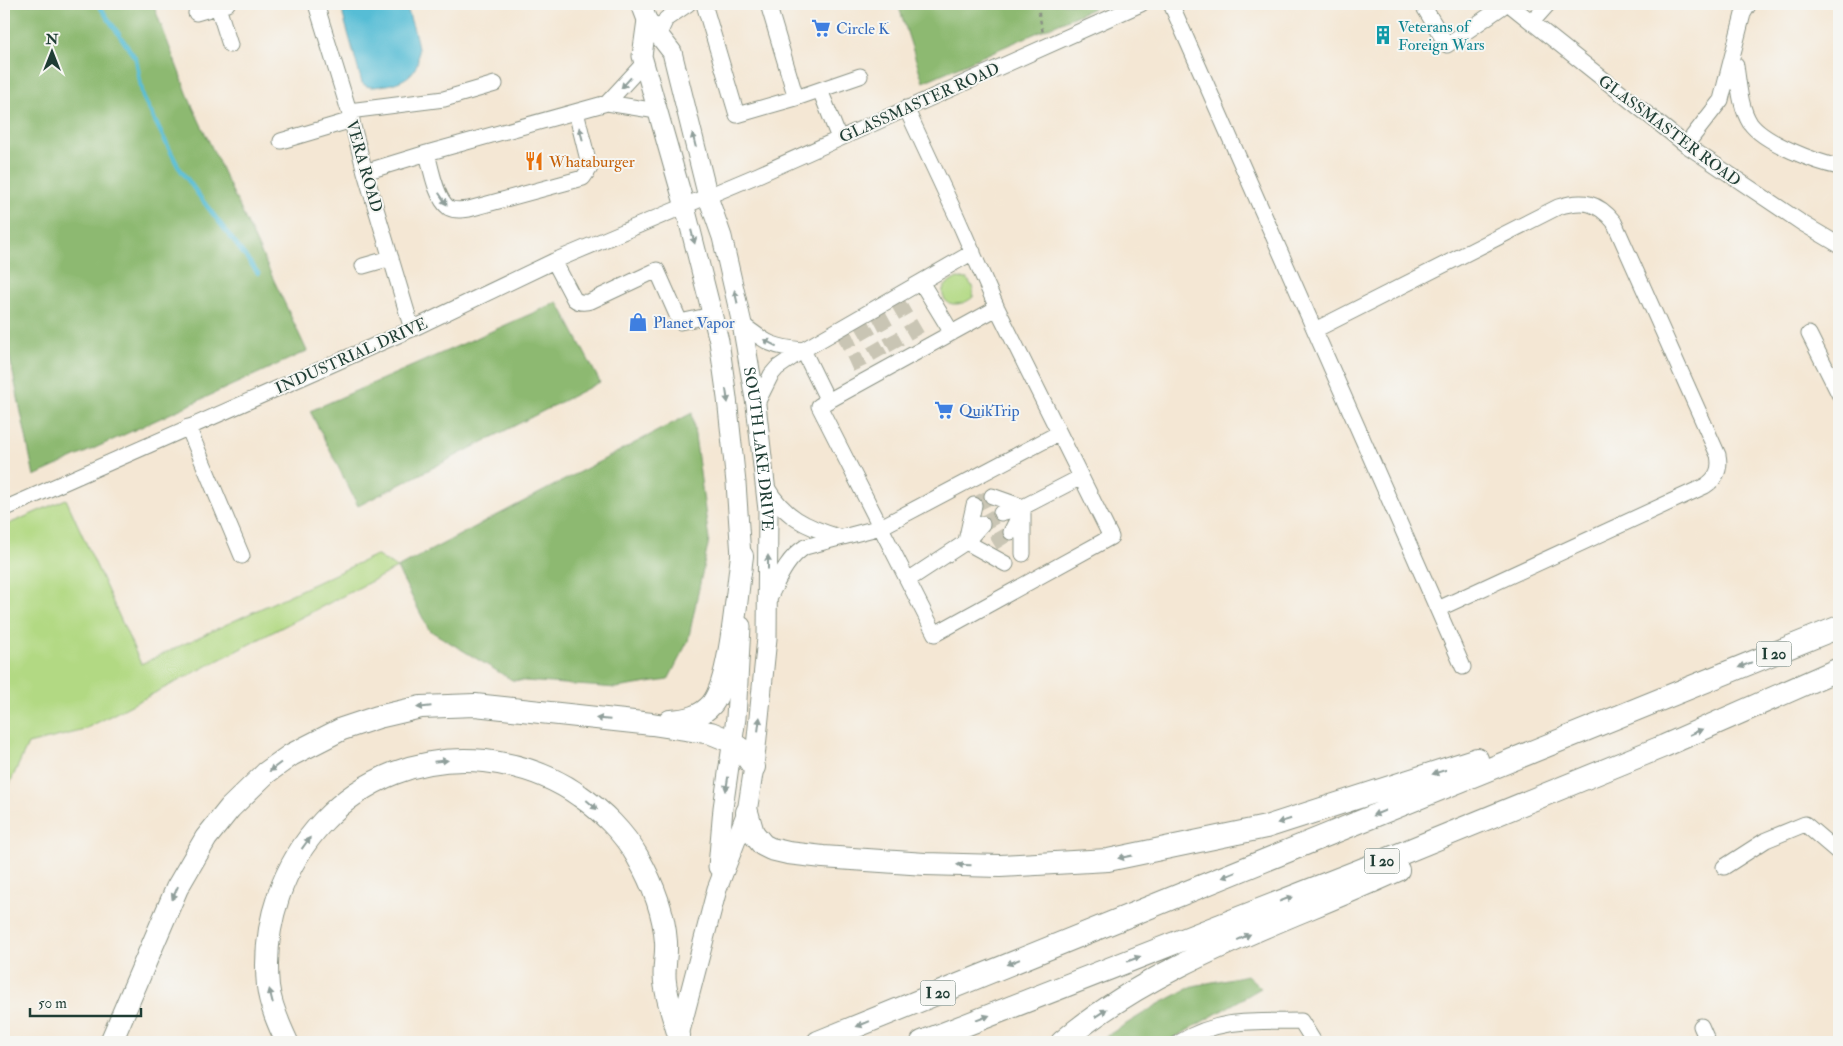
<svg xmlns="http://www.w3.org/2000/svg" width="1843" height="1046" viewBox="0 0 1843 1046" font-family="'IM FELL Double Pica',serif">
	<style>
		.green { fill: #b2d983; stroke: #688b5c }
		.forest { fill: #8db971; stroke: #567b52 }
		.water { fill: #57bdd5; stroke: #3b7d84 }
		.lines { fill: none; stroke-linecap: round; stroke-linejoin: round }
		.stream { stroke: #57bdd5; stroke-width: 4.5 }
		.minor-tunnel { stroke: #c9c5b4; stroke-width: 15; stroke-dasharray: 15 8; stroke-linecap: butt }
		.minor-casing { stroke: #8a9284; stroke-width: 17 }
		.major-casing { stroke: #8a9284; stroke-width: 21 }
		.highway-casing { stroke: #8a9284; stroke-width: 24 }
		.path { stroke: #8a9284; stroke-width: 2.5; stroke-dasharray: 4 4; stroke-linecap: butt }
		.minor { stroke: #fff; stroke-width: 15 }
		.major { stroke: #fff; stroke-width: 19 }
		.highway { stroke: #fff; stroke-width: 22 }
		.oneway { fill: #8f9e9a }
		.labels { text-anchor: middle; stroke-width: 4; stroke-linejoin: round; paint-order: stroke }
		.shield { fill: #f6f6f2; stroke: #60746d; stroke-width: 1 }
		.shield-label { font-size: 15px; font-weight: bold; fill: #1f3d34 }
		.culture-label { font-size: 16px; fill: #0d838f; stroke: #f6f6f2; text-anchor: start }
		.shop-label { font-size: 16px; fill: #366cbe; stroke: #f6f6f2; text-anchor: start }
		.street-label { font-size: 16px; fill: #1f3d34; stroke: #f6f6f2 }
		.food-label { font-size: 16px; fill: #c56008; stroke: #f6f6f2; text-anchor: start }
	</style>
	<rect width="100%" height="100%" fill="#f6f6f2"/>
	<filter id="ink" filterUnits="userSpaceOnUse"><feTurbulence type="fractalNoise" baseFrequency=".02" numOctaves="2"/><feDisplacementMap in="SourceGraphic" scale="10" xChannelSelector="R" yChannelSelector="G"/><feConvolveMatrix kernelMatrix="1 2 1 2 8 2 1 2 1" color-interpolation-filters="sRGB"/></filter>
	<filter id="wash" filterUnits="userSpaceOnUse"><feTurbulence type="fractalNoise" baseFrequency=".0096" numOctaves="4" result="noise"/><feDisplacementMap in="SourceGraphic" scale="20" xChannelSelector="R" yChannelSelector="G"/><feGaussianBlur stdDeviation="1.12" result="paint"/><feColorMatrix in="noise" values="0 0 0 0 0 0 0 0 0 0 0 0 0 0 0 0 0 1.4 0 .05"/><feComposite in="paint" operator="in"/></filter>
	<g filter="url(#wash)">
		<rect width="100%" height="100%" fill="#f4e7d4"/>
		<path class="green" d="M957 278 967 279C972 285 974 289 973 297 962 307 940 308 943 289L947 284Z
			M66 499 141 664 376 555 397 568 81 731 28 744 4 796V526Z"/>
		<path class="forest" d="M4 4H153L191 103 307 351 34 476 4 329Z
			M898 4H1103L923 82Z
			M558 302 600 382 358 506 310 411Z
			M692 413 709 540 688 641 668 680 616 688 512 680 429 630 397 568Z
			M1247 975 1261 988 1167 1042H1097L1157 1005 1193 986Z"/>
		<path class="water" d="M347 4H406C415 38 436 75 387 85 378 86 369 90 362 83L343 15 344 7Z"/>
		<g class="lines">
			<path class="stream" d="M98 4 136 59 143 97 178 166 200 197 258 273"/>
		</g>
	</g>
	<g filter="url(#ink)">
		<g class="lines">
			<path class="minor-tunnel" d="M898 303 919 339
				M879 315 898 350
				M862 324 882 359
				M844 334 861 371
				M974 505 992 496
				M982 524 1001 513
				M993 543 1011 532"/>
			<g class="minor-casing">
				<path id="minor" d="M316 4 349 111 365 172 412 329
					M704 4 737 115 796 98 768 4
					M1171 4 1463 667
					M1422 4 1447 45 1506 4
					M1509 4 1686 145 1802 223 1839 245
					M218 7 230 45
					M196 13 227 4
					M1532 22 1548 4
					M659 34 666 19 688 4
					M1730 65 1736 66C1739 85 1740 107 1750 123 1764 143 1816 162 1839 167
					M820 90 839 138
					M796 98 860 76
					M607 103 644 63
					M906 108 956 215 997 308 1111 537 935 634 819 406 997 308
					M349 111 444 99 495 84
					M281 141 352 120
					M1686 145 1721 100 1743 14 1749 4
					M427 153C431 168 436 199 449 208 455 211 462 210 469 209L583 178 590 168 576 112
					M365 172 427 153 607 103 657 111
					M554 261 574 299C579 303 585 303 591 301L657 270 680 322 712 315
					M363 266 391 258
					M921 282 952 333
					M742 324C767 343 771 347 803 350
					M1315 330 1558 207C1583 199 1598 202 1614 222L1718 455C1721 469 1717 478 1705 486L1438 609
					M1809 334 1839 394
					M803 350 828 401
					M756 405 771 375 777 368 803 350 973 252
					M188 427 242 556
					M766 486C784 517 806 527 839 537
					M992 496 1023 507
					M1023 507V554
					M4 509 412 329 554 261 758 175 1141 4
					M1001 513 1023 507 1081 477
					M1011 532 1022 510
					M966 541 974 505
					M966 542 1006 564
					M908 580 966 542 982 524
					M768 600C778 581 786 559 805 547L881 527 1059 433
					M1724 867 1766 840 1805 824 1839 853
					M1701 1026 1708 1042
					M1180 1042C1221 1017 1256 1022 1301 1021L1314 1042"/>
			</g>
			<g class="major-casing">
				<g id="major">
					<path id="s1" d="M641 4 647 20 672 52 708 197 722 237 742 324 756 405 768 510 767 638 754 767 747 812 717 889 678 1039"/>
					<path d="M647 20 642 56 685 207 719 341 727 398 736 483 742 571"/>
					<path d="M718 867 723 808 736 718 741 626"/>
				</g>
			</g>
			<g class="highway-casing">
				<path id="highway" d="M670 721C686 720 701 717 712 704 731 681 737 589 742 556
					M747 812 753 833 763 845 771 849 788 853 823 857 925 864 1000 866 1108 860 1266 827 1477 759
					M111 1042 177 888 206 838 230 808 266 773 291 755 342 729 378 717 421 707 475 705 652 724 711 733 728 740 741 749 754 767
					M287 1042C279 1025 270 1005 268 986 256 860 355 748 485 761 520 765 551 775 580 796 602 811 624 833 637 856 652 882 664 912 666 942 667 955 663 969 665 982 667 1000 674 1018 679 1036
					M818 1042 1839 627
					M922 1042 1361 870 1664 746 1839 669
					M1062 1042C1158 960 1285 922 1398 870"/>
			</g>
			<path class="path" d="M1037 4 1043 33
				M1614 6 1618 7"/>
			<use href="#minor" class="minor"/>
			<use href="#major" class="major"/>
			<use href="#highway" class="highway"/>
		</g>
		<defs><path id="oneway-solid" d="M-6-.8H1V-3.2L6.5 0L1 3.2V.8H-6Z" transform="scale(1.25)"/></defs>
		<g class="oneway">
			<use href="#oneway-solid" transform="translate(626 83) rotate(132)"/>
			<use href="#oneway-solid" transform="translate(581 134) rotate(-105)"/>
			<use href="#oneway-solid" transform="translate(694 140) rotate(-104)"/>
			<use href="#oneway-solid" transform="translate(443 199) rotate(56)"/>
			<use href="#oneway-solid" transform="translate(693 237) rotate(75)"/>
			<use href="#oneway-solid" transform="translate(736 297) rotate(-103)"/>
			<use href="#oneway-solid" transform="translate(770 343) rotate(-153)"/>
			<use href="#oneway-solid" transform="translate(727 396) rotate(82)"/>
			<use href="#oneway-solid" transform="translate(768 562) rotate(-90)"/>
			<use href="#oneway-solid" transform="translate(1745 665) rotate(158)"/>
			<use href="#oneway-solid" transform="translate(424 707) rotate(174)"/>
			<use href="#oneway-solid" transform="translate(603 719) rotate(-175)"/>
			<use href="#oneway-solid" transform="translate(759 724) rotate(-83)"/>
			<use href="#oneway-solid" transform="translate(1696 732) rotate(-24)"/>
			<use href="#oneway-solid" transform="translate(441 761) rotate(-6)"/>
			<use href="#oneway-solid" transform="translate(275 767) rotate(143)"/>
			<use href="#oneway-solid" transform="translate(1439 772) rotate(162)"/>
			<use href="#oneway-solid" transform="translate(727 784) rotate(99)"/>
			<use href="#oneway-solid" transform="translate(592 805) rotate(41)"/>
			<use href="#oneway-solid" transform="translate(1379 813) rotate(158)"/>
			<use href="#oneway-solid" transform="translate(1284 821) rotate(162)"/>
			<use href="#oneway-solid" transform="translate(306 843) rotate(-54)"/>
			<use href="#oneway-solid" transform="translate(1125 857) rotate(169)"/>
			<use href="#oneway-solid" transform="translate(964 865) rotate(-178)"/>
			<use href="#oneway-solid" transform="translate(1229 875) rotate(158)"/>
			<use href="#oneway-solid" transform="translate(175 893) rotate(114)"/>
			<use href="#oneway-solid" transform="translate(1286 899) rotate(-21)"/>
			<use href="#oneway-solid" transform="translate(1244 937) rotate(-24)"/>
			<use href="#oneway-solid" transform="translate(1134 959) rotate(-21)"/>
			<use href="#oneway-solid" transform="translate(1013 962) rotate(158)"/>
			<use href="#oneway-solid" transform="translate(271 996) rotate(-104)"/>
			<use href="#oneway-solid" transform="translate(1101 1013) rotate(-34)"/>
			<use href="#oneway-solid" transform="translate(983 1018) rotate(-21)"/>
			<use href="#oneway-solid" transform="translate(863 1024) rotate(158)"/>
		</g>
	</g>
	<defs>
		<g id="supermarket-bare" transform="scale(1.5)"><path d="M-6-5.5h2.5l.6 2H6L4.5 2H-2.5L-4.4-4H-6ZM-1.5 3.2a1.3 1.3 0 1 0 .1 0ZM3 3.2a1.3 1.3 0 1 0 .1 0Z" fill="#3f7fe0" stroke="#f6f6f2" stroke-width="2.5" paint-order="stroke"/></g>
		<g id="building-bare" transform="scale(1.5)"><path d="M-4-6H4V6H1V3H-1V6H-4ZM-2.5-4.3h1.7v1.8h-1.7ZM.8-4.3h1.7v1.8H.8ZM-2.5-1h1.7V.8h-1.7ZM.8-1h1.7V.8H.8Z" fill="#0f9aa8" stroke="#f6f6f2" stroke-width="2.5" paint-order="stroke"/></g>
		<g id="restaurant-bare" transform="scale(1.5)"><path d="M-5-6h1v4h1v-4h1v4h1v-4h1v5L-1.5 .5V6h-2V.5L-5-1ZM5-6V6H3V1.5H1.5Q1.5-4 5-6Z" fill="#e8710a" stroke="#f6f6f2" stroke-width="2.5" paint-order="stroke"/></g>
		<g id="shop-bare" transform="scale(1.5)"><path d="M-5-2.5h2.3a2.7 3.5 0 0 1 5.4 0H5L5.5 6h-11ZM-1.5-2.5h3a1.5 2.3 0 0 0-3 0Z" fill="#3f7fe0" stroke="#f6f6f2" stroke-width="2.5" paint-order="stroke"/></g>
	</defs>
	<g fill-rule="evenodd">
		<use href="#supermarket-bare" x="821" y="28"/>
		<use href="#building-bare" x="1383" y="35"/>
		<use href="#restaurant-bare" x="534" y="161"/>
		<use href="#shop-bare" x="638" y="322"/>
		<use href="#supermarket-bare" x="944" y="410"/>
	</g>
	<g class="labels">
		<g class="shield">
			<rect x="1756.5" y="641.5" width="35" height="25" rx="4"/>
			<rect x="1364.5" y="848.5" width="35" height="25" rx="4"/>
			<rect x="920.5" y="980.5" width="35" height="25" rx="4"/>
		</g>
		<g class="shield-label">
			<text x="1774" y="659">I 20</text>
			<text x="1382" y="866">I 20</text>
			<text x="938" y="998">I 20</text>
		</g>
		<g class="culture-label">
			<text x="1398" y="32">Veterans of<tspan x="1398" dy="18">Foreign Wars</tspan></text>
		</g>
		<g class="shop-label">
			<text x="836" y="34">Circle K</text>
			<text x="653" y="328">Planet Vapor</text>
			<text x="959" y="416">QuikTrip</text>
		</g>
		<g class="street-label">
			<text transform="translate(919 102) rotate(-24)" y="6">GLASSMASTER ROAD</text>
			<text transform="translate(1670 130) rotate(37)" y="6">GLASSMASTER ROAD</text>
			<text transform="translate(365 166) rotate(74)" y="6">VERA ROAD</text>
			<text transform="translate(351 355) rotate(-24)" y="6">INDUSTRIAL DRIVE</text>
			<text dy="6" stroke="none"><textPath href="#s1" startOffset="465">SOUTH LAKE DRIVE</textPath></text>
		</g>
		<g class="food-label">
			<text x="549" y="167">Whataburger</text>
		</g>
	</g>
	<rect width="1843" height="1046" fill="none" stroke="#f6f6f2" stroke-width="20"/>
	<g transform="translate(52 52)" stroke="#f6f6f2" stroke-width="4" paint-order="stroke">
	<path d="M0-4L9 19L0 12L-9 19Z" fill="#1f3d34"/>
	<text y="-8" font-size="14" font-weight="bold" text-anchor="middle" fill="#1f3d34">N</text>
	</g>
	<path d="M30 1008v8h111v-8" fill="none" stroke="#1f3d34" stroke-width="2.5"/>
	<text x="38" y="1008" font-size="15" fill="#1f3d34" stroke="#f6f6f2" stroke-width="4" paint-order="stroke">50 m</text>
</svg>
